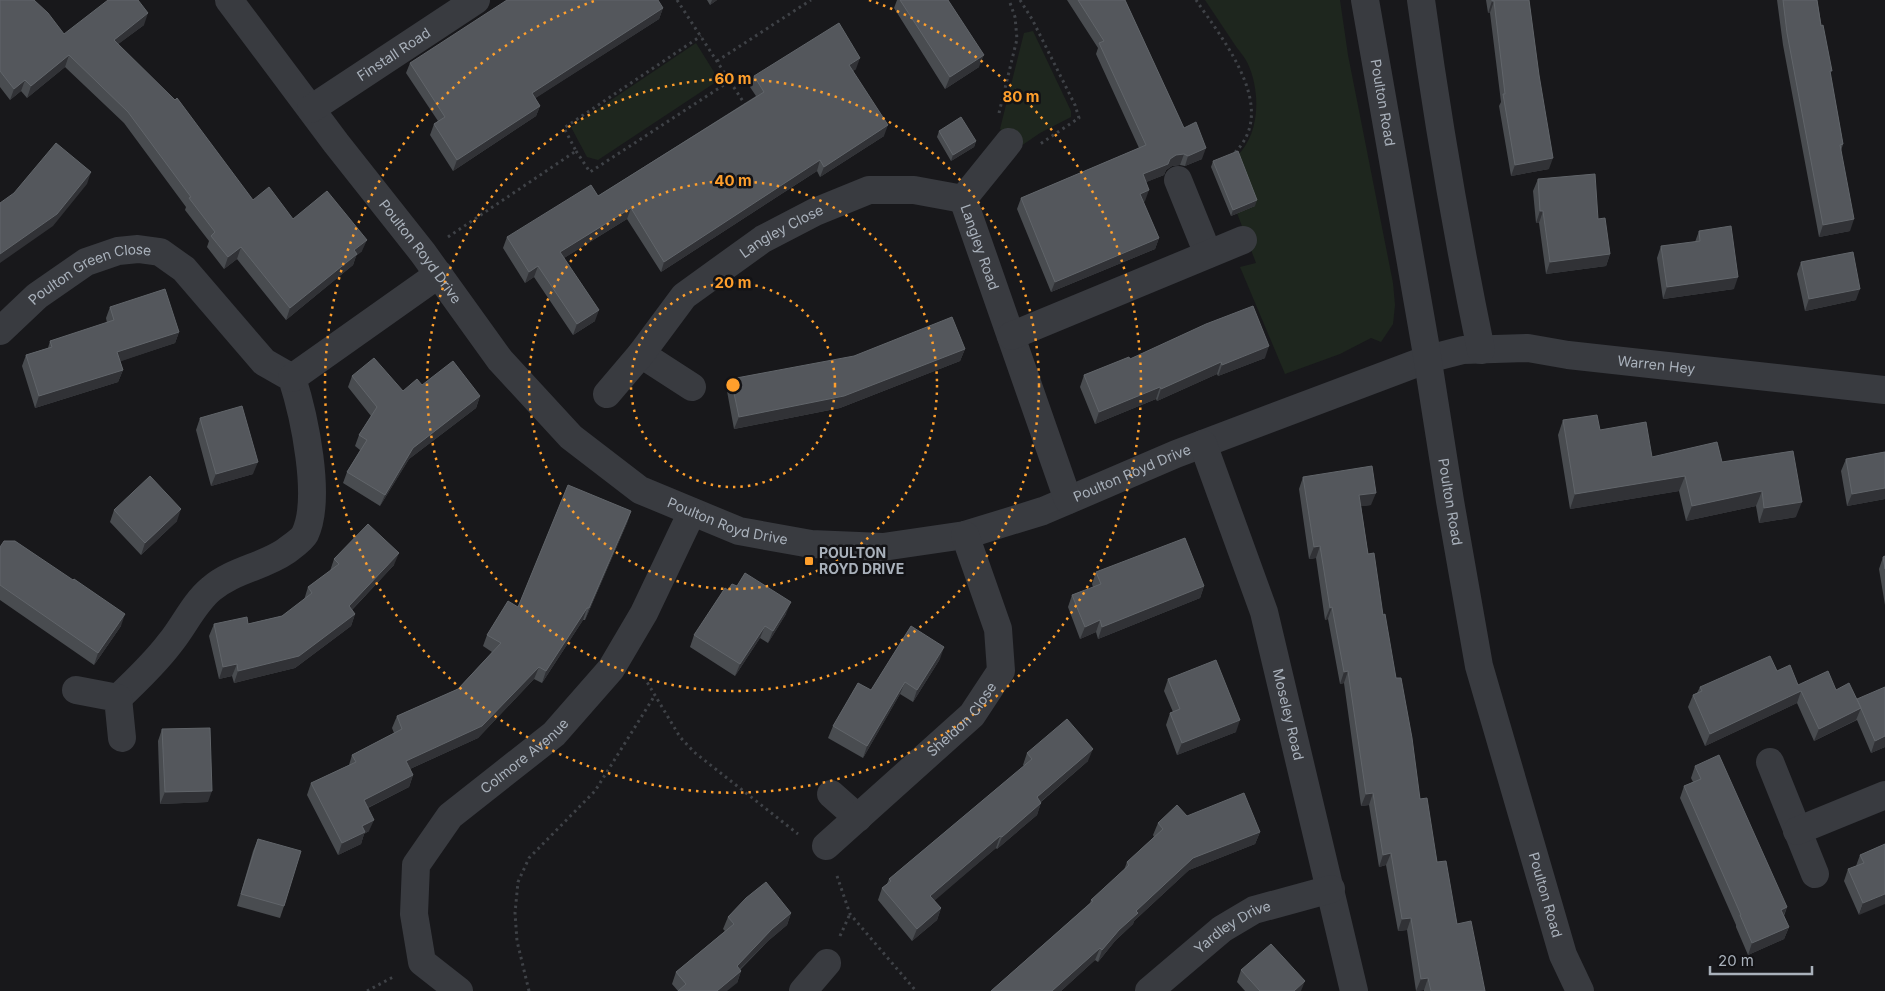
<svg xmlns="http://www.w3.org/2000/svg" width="1885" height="991" viewBox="0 0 1885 991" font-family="Inter,sans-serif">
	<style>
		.green { fill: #1e261e }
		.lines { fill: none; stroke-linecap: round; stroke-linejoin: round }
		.path { stroke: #3f4247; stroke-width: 3; stroke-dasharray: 2.5 4; stroke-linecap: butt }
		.minor { stroke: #393b40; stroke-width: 28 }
		.wall { fill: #494c50 }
		.shaded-wall { fill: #313236 }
		.building { fill: #54575c; stroke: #61656a }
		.ring { fill: none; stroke: #ff9f2c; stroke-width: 2.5; stroke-dasharray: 2.5 5 }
		.poi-dot { fill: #ff9f2c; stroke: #131316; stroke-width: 2 }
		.labels { text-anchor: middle; stroke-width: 5; stroke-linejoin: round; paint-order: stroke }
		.street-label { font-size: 14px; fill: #a9b1bb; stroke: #131316 }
		.poi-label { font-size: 14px; font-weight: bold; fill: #a9b1bb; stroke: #131316; text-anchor: start }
		.centre { fill: #ff9f2c; stroke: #131316; stroke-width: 2.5 }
		.ring-label { font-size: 15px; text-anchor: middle; font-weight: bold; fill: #ff9f2c; stroke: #131316; stroke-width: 5; stroke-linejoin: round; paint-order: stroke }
	</style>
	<rect width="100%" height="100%" fill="#18181b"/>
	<path class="green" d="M1205 0H1340L1348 55 1393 283 1395 305 1393 324 1381 342 1371 338 1340 354 1285 374 1240 267 1256 263 1237 213 1236 157C1260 135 1261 93 1248 64 1245 57 1239 51 1235 45 1225 30 1215 15 1205 0Z
		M1033 31 1071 111V117L1040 133 1021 146 1000 129 1024 33Z
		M696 43 719 80 598 160 587 157 571 127Z"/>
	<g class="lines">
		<path class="path" d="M677 0 746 106
			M1020 0 1032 19 1075 105 1079 118 1040 144
			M1196 0C1223 40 1282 111 1232 155
			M717 61 811 0
			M999 113 1017 39 1015 17 1009 0
			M576 151 590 172 730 81
			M448 237 576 151 564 128 701 36
			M644 677 680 737 694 752 798 834
			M837 876 850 914 916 991
			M840 936 850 914
			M367 991 395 976
			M529 991 517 941 515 913 518 882 529 858 595 791 655 695"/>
		<g class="minor">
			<path id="s1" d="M229 0 336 143 423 253 500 360 571 437 640 490 739 531 811 544 883 547 965 535 1043 511 1176 454 1428 359 1463 350 1528 348 1568 355 1885 390"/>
			<path id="s2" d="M1365 0 1426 349 1450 501 1479 666 1563 955 1580 991"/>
			<path d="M1421 0C1437 117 1457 234 1481 350"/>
			<path id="s3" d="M311 109 476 0"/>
			<path d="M1178 180 1208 254"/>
			<path id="s4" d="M963 199 1068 500"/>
			<path d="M963 199 1009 142"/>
			<path id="s5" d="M0 331 37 296 86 262 118 251 138 249 160 252 184 269 264 362 292 378C304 415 322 498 305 534 302 540 291 547 286 551 263 567 233 570 211 589 194 603 184 626 170 643 155 663 136 681 118 698"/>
			<path d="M1011 336 1243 240"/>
			<path d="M641 354 692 387"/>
			<path d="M292 378 439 274"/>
			<path id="s6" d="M607 394 641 354 684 296 763 239 815 212 869 190H914L963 199"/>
			<path id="s7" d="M1203 444 1264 612 1354 991"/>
			<path d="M76 690 118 698 122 738"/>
			<path d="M1770 762 1815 874"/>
			<path d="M831 794 858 818"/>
			<path d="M1797 831 1885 795"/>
			<path id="s8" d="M826 846 972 715 1001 671 998 629 965 535"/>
			<path id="s9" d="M459 991 422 962 414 914 416 865 450 816 554 734 611 669 644 613 692 512"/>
			<path d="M803 991 827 963"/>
			<path id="s10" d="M1149 991 1222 929 1254 910 1331 889"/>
		</g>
	</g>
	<path class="wall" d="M0 0 64 34 144 25 118 44 253 200 362 251 356 256 353 265 286 320 237 259 224 269 207 247 209 241 185 210 186 207 124 123 65 67 27 98 21 91 10 100 0 87Z
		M707 0H717L710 5Z
		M897 0H948L979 67 945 89 894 8Z
		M1067 0H1125L1184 128 1202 159 1185 166 1180 165 1172 166 1166 170 1164 175 1146 182 1145 201 1143 202 1159 238 1155 249 1051 292 1017 209 1021 198 1139 148 1096 54 1098 48Z
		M1486 0H1529L1549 169 1511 176 1499 106 1501 102 1490 13H1488Z
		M1777 0H1817L1843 144 1841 151 1850 231 1819 237 1783 45Z
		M663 8 659 19 535 98 540 106 536 116 453 171 430 135 434 124 438 121 406 73 410 63Z
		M856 69 853 71 884 136 820 177 817 171 661 272 627 219 564 258 595 321 573 335 534 277 525 283 503 248 507 237 598 196 756 96 750 87 754 76Z
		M939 131 976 141 974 147 951 161 937 137Z
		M1213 161 1255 206 1231 216 1211 167Z
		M1538 179 1598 219 1610 254 1606 266 1546 274 1539 223H1536L1533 191Z
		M1699 231 1734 289 1663 299 1657 258 1661 246 1695 242Z
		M1801 262 1856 300 1805 311 1797 274Z
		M110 307 179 332 175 343 120 361 123 370 118 382 35 408 22 366 26 355 48 348 50 341 107 323 106 318Z
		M965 349 960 361 840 408 734 429 727 391 731 379Z
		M1265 358 1218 376 1217 374 1157 401 1156 399 1095 424 1080 387 1084 375 1130 359Z
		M352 376 403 391 422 385 480 396 476 408 409 459 380 506 343 483 347 472 360 450 355 446 359 435 371 416 348 387Z
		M200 418 253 474 211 486 196 430Z
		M1563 420 1600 430 1652 457 1722 462 1796 517 1759 523 1756 506 1686 521 1679 491 1570 509 1558 435Z
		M1885 452V499L1847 506 1841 471 1846 459Z
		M1303 477 1371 505 1361 506 1368 554 1383 615 1396 678 1420 799 1437 862 1457 924 1485 991H1424V990L1416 991 1407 930 1398 931 1386 865 1379 867 1369 805 1361 806 1344 683 1340 684 1328 619 1325 620 1316 558 1309 559 1299 489Z
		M114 510 177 521 141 555 110 522Z
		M631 511 627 523 585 620H583L542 683 534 679 478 738 410 769 413 775 409 787 368 808 369 831 364 834 361 844 338 855 307 795 311 783 349 765 352 755 394 733 392 728 397 716 458 689 492 652 483 646 487 635Z
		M0 547 121 626 94 665 0 600Z
		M1885 556V605L1879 569 1883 557Z
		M334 559 394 565 352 610 355 614 351 626 295 668 234 683 232 676 219 679 209 636 214 624H248L282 616 304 600 308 587 330 571Z
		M1096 572 1204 586 1200 598 1098 639 1096 632 1080 639 1068 607 1072 595 1093 587 1092 584Z
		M728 590 786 614 768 643 760 638 735 676 690 647 694 635Z
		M940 659 913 702 900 694 863 758 828 738 833 726Z
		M1777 671 1798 685 1836 690 1857 700 1885 687V747L1871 753 1857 720 1814 741 1797 703 1705 746 1688 707 1693 695 1697 693 1700 687Z
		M1168 679 1236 732 1177 755 1166 725 1170 713 1173 712 1164 691Z
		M162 729 208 802 160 804 158 741Z
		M1027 753 1088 761 1041 802 1037 815 997 849 996 848 934 900 941 908 937 920 912 941 878 900 882 888 887 884 889 879 1024 766 1023 765Z
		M1695 766 1787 907 1784 916 1789 927 1784 939 1748 955 1736 927V925L1680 798 1684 786 1693 782 1691 778Z
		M1187 816 1260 832 1255 844 1189 870 1134 921 1133 924 1115 941 1098 962 1095 960 1061 991H991L1090 903 1091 900 1124 870 1127 862 1154 837 1153 835 1158 823Z
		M258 839 284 906 280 918 237 906 253 851Z
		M1885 844 1859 915 1844 881 1848 869 1856 866 1860 855Z
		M791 913 787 925 768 941 740 970 741 971 737 983 678 991 672 984 676 972 725 931 723 929 728 917Z
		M1241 970 1301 991H1245L1237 982Z"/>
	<path class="shaded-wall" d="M712 0H717L710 5Z
		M1492 1H1494L1490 13H1488Z
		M663 8 659 19 528 103 532 93Z
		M148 13 144 25 109 51 114 40Z
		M69 55 65 67 27 98 31 86Z
		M984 55 979 67 945 89 950 77Z
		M860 58 856 69 845 76 849 65Z
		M25 80 21 91 10 100 14 89Z
		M540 106 536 116 453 171 457 160Z
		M888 125 884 136 820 177 824 167Z
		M976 141 974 147 951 161 953 155Z
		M1206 148 1202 159 1185 166 1188 156Z
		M1184 154 1180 165 1172 166 1166 170 1164 175 1139 185 1143 174 1170 159 1176 155Z
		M1553 158 1549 169 1511 176 1515 165Z
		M820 160 817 171 661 272 664 262Z
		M91 172 87 184 53 226 0 263V254Z
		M1149 190 1145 201 1136 204 1140 194Z
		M1257 200 1255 206 1231 216 1233 210Z
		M631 208 627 219 556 263 560 252Z
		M1540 211H1543L1539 223H1536Z
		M1854 219 1850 231 1819 237 1823 225Z
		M1159 238 1155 249 1051 292 1055 282Z
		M367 240 362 251 356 256 353 265 286 320 290 308 354 250Z
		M241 247 237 259 224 269 228 257Z
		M1610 254 1606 266 1546 274 1550 262Z
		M538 266 534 277 525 283 529 272Z
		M1738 277 1734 289 1663 299 1667 287Z
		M1860 289 1856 300 1805 311 1809 299Z
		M599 310 595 321 573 335 577 324Z
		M179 332 175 343 113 364 117 352Z
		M1269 346 1265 358 1218 376 1222 365Z
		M965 349 960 361 840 408 734 429 739 417Z
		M1221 362 1217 374 1157 401 1161 389Z
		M123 370 118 382 35 408 39 396Z
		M1160 387 1156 399 1095 424 1099 412Z
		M480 396 476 408 409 459 380 506 385 495 413 448Z
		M258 462 253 474 211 486 216 474Z
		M1685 476 1679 491 1570 509 1575 494Z
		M1885 488V499L1847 506 1852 494Z
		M1762 491 1756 506 1686 521 1692 506Z
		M1376 493 1371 505 1355 507 1359 495Z
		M1802 502 1796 517 1759 523 1764 508Z
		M181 509 177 521 141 555 145 543Z
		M631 511 627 523 585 620 589 608Z
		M1320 546 1316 558 1309 559 1314 547Z
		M399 553 394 565 344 618 349 606Z
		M1204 586 1200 598 1098 639 1102 627Z
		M791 602 786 614 768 643 773 631Z
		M1332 607 1328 619 1325 620 1330 608Z
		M587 608 583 620 542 683 546 671Z
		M125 614 121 626 94 665 98 653Z
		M355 614 351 626 295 668 234 683 238 671Z
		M1100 620 1096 632 1080 639 1085 627Z
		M765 626 760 638 735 676 740 664Z
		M944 647 940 659 913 702 917 690Z
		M237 664 232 676 219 679 223 667Z
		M539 667 534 679 478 738 401 773 406 761Z
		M1348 671 1344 683 1340 684 1344 672Z
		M905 682 900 694 863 758 867 746Z
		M1801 691 1797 703 1705 746 1710 734Z
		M1861 708 1856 720 1814 741 1819 729Z
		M1240 720 1236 732 1177 755 1182 743Z
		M1885 736V747L1871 753 1875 741Z
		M1093 749 1088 761 1032 809 1037 797Z
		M413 775 409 787 359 812 364 800Z
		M212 791 208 802 160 804 165 792Z
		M1373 793 1369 805 1361 806 1366 794Z
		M1041 803 1037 815 997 849 1002 837Z
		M374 820 369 831 364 834 361 844 338 855 342 843 362 826Z
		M1260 832 1255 844 1189 870 1134 921 1133 924 1115 941 1098 962 1102 950 1119 930 1136 911 1193 858Z
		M1000 836 996 848 926 908 930 896Z
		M1391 853 1386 865 1379 867 1383 855Z
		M1885 894V904L1859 915 1863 903Z
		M1787 907 1782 919 1781 910Z
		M941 908 937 920 912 941 917 929Z
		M791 913 787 925 768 941 732 977 737 966 772 929Z
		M1411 918 1407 930 1398 931 1402 919Z
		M1789 927 1784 939 1748 955 1752 943Z
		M1100 948 1095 960 1061 991H1052Z
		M741 971 737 983 727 991H717Z
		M1428 978 1424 990 1416 991 1421 979Z
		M1305 981 1301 991H1294Z"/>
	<path class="building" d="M0 0H34L48 13 64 34 108 0H138L148 13 114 40 175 100 177 98 253 200 269 187 293 219 327 191 367 240 354 250 357 254 290 308 241 247 228 257 211 236 215 232 189 198 191 197 128 112 69 55 31 86 25 80 14 89 0 71Z
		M507 0H658L663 8 532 93 540 106 457 160 434 124 445 117 410 63Z
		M900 0H948L984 55 950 77Z
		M1078 0H1125L1184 128 1196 122 1206 148 1188 156 1184 154 1176 155 1170 159 1168 164 1143 174 1149 190 1140 194 1159 238 1055 282 1021 198 1146 145 1099 43 1104 41Z
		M1492 0H1529L1539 75 1553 158 1515 165 1503 94H1505L1494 1H1492Z
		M1783 0H1817L1821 26 1823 25 1832 71H1830L1843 144 1840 145 1854 219 1823 225 1787 33Z
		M839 23 860 58 849 65 888 125 824 167 820 160 664 262 631 208 560 252 599 310 577 324 538 266 529 272 507 237 591 185 598 196 764 92 754 76Z
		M961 117 976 141 953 155 939 131Z
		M56 143 91 172 57 214 0 254V203L14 193Z
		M1238 151 1257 200 1233 210 1213 161Z
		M1595 174 1598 219 1605 218 1610 254 1550 262 1543 211H1540L1538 179Z
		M1731 226 1738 277 1667 287 1661 246 1700 241 1699 231Z
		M1853 252 1860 289 1809 299 1801 262Z
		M165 289 179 332 117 352 123 370 39 396 26 355 52 347 50 341 114 320 110 307Z
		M1253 306 1269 346 1222 365 1221 362 1161 389 1160 387 1099 412 1084 375 1129 357 1130 359 1206 324Z
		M952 317 965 349 844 396 739 417 731 379 854 356Z
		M374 358 403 391 417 379 422 385 453 361 480 396 413 448 385 495 347 472 367 440 359 435 377 407 352 376Z
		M242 406 258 462 216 474 200 418Z
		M1597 415 1600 430 1646 422 1652 457 1717 442 1722 462 1793 451 1802 502 1764 508 1762 491 1692 506 1685 476 1575 494 1563 420Z
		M1885 452V488L1852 494 1846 459Z
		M1372 466 1376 493 1359 495 1368 554 1374 553 1383 615 1385 614 1396 678H1401L1412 738 1420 799 1427 798 1437 862 1446 861 1457 924 1471 921 1485 991H1431L1428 978 1421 979 1411 918 1402 919 1391 853 1383 855 1373 793 1366 794 1348 671 1344 672 1332 607 1330 608 1320 546 1314 547 1303 477Z
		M150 476 181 509 145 543 114 510Z
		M568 485 631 511 589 608H587L546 671 539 667 482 726 406 761 413 775 364 800 374 820 362 826 365 832 342 843 311 783 356 762 352 755 402 729 397 716 458 689 501 643 487 635 508 601 518 607Z
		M368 524 399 553 349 606 355 614 299 656 238 671 237 664 223 667 214 624 247 617 248 624 282 616 312 593 308 587 339 564 334 559Z
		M1185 538 1204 586 1102 627 1100 620 1085 627 1072 595 1101 584 1096 572Z
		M4 541H15L73 580 74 579 125 614 98 653 0 585V547Z
		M1885 556V569L1883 557Z
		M745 573 791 602 773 631 765 626 740 664 694 635 725 588 728 590 732 584 737 586Z
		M911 626 944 647 917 690 905 682 867 746 833 726 858 683 871 690Z
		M1770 656 1777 671 1790 665 1798 685 1828 671 1836 690 1849 683 1861 708 1819 729 1801 691 1710 734 1693 695 1702 691 1700 687Z
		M1216 660 1240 720 1182 743 1170 713 1180 709 1168 679Z
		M1885 687V736L1875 741 1857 699Z
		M1067 719 1093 749 1037 797 1041 803 1002 837 1000 836 930 896 941 908 917 929 882 888 891 881 889 879 1032 759 1027 753Z
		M210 728 212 791 165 792 162 729Z
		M1719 755 1787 907 1781 910 1789 927 1752 943 1740 915H1741L1684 786 1701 779 1695 766Z
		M1244 793 1260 832 1193 858 1136 911 1138 913 1119 930 1102 950 1100 948 1052 991H991L1093 901 1091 900 1129 865 1127 862 1163 829 1158 823 1177 805 1187 816Z
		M258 839 301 851 284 906 241 894Z
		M1885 844V894L1863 903 1848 869 1864 863 1860 855Z
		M766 882 791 913 772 929 737 966 741 971 717 991H678L686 984 676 972 734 924 728 917 746 898Z
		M1271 944 1305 981 1294 991H1260L1241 970Z"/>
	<g class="ring">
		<circle cx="733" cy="385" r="102"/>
		<circle cx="733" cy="385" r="204"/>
		<circle cx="733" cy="385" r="306"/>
		<path d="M869 0A408 408 0 1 1 597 0"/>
	</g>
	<rect class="poi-dot" x="804" y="556" width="10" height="10" rx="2.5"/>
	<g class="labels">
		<g class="street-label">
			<text dy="5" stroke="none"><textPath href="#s3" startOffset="99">Finstall Road</textPath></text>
			<text dy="5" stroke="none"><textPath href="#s2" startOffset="104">Poulton Road</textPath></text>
			<text dy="5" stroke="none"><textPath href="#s6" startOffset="242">Langley Close</textPath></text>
			<text dy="5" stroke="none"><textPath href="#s4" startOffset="51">Langley Road</textPath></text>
			<text dy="5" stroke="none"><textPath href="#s1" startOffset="316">Poulton Royd Drive</textPath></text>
			<text dy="5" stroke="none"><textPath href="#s5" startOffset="110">Poulton Green Close</textPath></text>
			<text dy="5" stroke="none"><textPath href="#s1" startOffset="1704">Warren Hey</textPath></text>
			<text dy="5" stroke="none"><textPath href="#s1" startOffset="1156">Poulton Royd Drive</textPath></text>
			<text dy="5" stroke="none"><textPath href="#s2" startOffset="509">Poulton Road</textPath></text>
			<text dy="5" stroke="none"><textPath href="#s1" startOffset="736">Poulton Royd Drive</textPath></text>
			<text dy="5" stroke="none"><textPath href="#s7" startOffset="284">Moseley Road</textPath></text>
			<text dy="5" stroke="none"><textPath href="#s8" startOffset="186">Sheldon Close</textPath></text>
			<text dy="5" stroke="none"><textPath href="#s9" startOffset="300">Colmore Avenue</textPath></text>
			<text dy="5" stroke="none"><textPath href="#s2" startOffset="914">Poulton Road</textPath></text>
			<text dy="5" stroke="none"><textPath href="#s10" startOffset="106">Yardley Drive</textPath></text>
		</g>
		<g class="poi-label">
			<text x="819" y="558">POULTON<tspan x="819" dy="16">ROYD DRIVE</tspan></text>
		</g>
	</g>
	<circle cx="733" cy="385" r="8" class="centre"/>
	<g class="ring-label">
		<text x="733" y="84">60 m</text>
		<text x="1021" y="102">80 m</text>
		<text x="733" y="186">40 m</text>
		<text x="733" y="288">20 m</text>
	</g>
	<path d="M1710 966v8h102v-8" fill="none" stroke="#a9b1bb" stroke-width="2.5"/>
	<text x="1718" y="966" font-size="15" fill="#a9b1bb" stroke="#131316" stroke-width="4" paint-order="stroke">20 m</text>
</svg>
